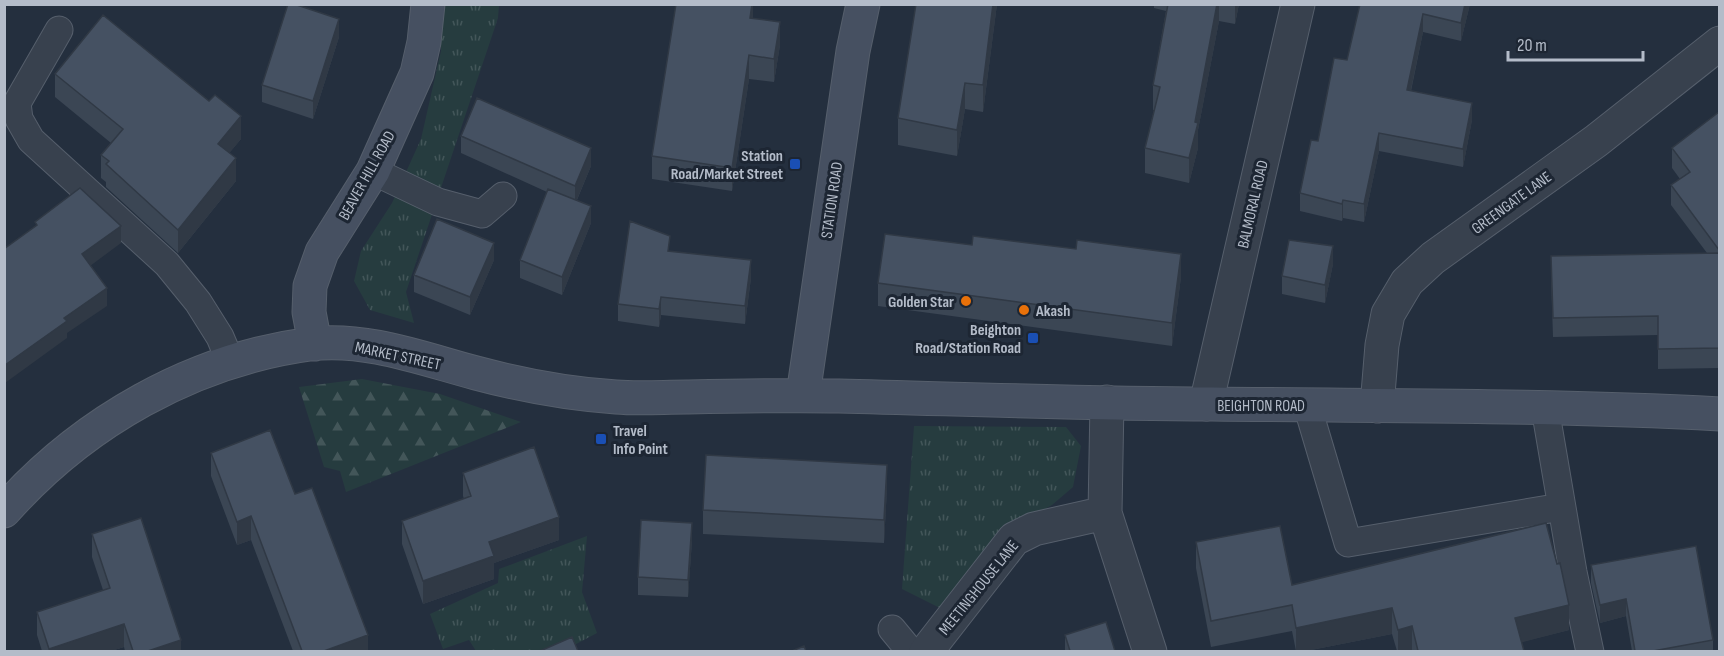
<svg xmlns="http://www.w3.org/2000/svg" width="1724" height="656" viewBox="0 0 1724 656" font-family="'Sofia Sans Condensed',sans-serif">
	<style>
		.grass { fill: url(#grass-tufts) }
		.forest { fill: url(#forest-firs) }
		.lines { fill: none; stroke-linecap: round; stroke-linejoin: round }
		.lane-casing { stroke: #565f6c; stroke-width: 29 }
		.street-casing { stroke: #565f6c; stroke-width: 35 }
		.secondary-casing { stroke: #565f6c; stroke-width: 35 }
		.lane { stroke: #38414e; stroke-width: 27 }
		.street { stroke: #38414e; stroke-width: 33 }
		.secondary { stroke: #465061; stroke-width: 33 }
		.wall { fill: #3b4654 }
		.shaded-wall { fill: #303945 }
		.building { fill: #455162; stroke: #303945; stroke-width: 1.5 }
		.transit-dot { fill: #1a4fb4; stroke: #1d2633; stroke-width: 2 }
		.food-dot { fill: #e8710a; stroke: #1d2633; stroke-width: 2 }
		.labels { text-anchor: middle; stroke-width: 6; stroke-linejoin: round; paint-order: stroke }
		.poi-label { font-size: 16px; font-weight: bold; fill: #b4bcc9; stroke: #1d2633; text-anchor: end }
		.street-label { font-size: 16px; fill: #b4bcc9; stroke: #1d2633 }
	</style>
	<defs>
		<pattern id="grass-tufts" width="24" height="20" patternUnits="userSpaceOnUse" patternTransform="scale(1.5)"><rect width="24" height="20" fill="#263c3f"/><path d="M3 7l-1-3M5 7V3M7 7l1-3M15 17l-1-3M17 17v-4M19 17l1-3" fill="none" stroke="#435659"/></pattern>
		<pattern id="forest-firs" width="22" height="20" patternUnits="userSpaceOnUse" patternTransform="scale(1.5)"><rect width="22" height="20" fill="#263c3f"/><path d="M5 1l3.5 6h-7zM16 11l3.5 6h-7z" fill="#435659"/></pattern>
	</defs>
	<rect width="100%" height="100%" fill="#242f3e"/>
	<path class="grass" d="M441 5H499L498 18 406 292 414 323 370 310 354 281 361 251 392 203 421 139 441 51Z
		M914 426 1066 427 1081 446 1073 487 1052 505 998 535 940 608 902 589Z
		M587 536 582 592 597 633 563 651H476L469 640 443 649 430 614 498 583 499 569Z"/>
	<path class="forest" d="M362 379 440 394 521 422 346 492 340 471 324 467 299 387Z"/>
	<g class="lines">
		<g class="lane-casing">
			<path id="lane" d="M59 30 17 103 19 119 31 140 167 264 198 302 220 337 231 363
				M373 171 438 202 482 214 503 196
				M1307 405 1348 543 1561 507
				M1545 408 1573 572 1590 652
				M892 629 911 652"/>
		</g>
		<g class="street-casing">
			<path id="street" d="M1107 402 1105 513 1150 652
				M1206 404 1298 4
				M1377 406 1382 345 1388 314 1407 282 1433 258 1596 141 1720 43
				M926 652 1014 539 1034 529 1105 513"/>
		</g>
		<g class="secondary-casing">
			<path id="secondary" d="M315 344 309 312 310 286 322 252 373 171 417 73 424 42 428 4
				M803 395 853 51 863 4
				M4 511C83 422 192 360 310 344 366 337 423 359 476 373 521 385 570 394 616 397 640 399 664 397 687 397 738 396 788 395 839 396 963 399 1088 404 1212 404 1381 406 1551 405 1720 414"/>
		</g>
		<use href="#lane" class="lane"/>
		<use href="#street" class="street"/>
		<use href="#secondary" class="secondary"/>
	</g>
	<path class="wall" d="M287 4H301L298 6 339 37 313 119 262 102V85L288 6Z
		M753 4V18L780 45 774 82 749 79 732 191 652 179V156Z
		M916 4H997L983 112 965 109 957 156 898 145V118Z
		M1154 4H1239L1235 24 1219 21 1198 130V148L1189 183 1145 173V148L1154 110H1153V85L1166 11 1154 8Z
		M1360 4H1470L1461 41 1423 32 1411 91 1472 120 1463 167 1379 151 1364 222 1343 218 1342 221 1300 211V193L1347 60Z
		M55 74 209 101 241 139 229 153 236 181 178 253 106 187V182L101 178V155L111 143 55 97Z
		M1719 112V368L1658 369V335L1553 337 1551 276 1707 253 1671 205V185L1680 179 1672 168V148Z
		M461 136 591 166 577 200 591 223 562 295 520 278V260L547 192 461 153Z
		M972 245 1076 249 1181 277 1172 346 878 306V283Z
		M670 251 751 278 745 324 661 315 659 327 618 321V304Z
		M494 260 470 315 414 292V275Z
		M1333 264 1325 303 1282 294V276Z
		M211 453 368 651H293L251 540 237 545 211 476Z
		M463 473 559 540 494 563V579L423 604 402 544V521L464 499 463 496Z
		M887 488 884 543 703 534V510Z
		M92 534 181 651H125L124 647 111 651H42L37 635V612L103 590 92 557Z
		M692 540 688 597 638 595V577Z
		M1196 542 1292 585 1569 630 1521 642 1524 651H1397L1392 634 1306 651H1296L1292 631 1211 647 1196 568Z
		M1591 565 1713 640V651H1632L1626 616 1600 623 1591 583Z
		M1065 635 1115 651H1065Z"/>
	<path class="shaded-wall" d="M752 4H753V20L750 18Z
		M993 4H997L983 112V85Z
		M1217 4H1219V21L1198 130V148L1189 183V158Z
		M1235 4H1239L1235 24Z
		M1465 4H1470L1461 41V23Z
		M1423 14V32L1407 108V90Z
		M339 19V37L313 119V101Z
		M780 22V45L774 82V59Z
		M749 55V79L732 191V168Z
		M965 83V109L957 156V130Z
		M1472 103V120L1463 167V149Z
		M241 116V139L218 167V144Z
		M1379 133V151L1364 222V204Z
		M591 148V166L575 204V186Z
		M236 158V181L178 253V230Z
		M1343 200V218L1342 221V204Z
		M591 206V223L562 295V277Z
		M121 226V243L82 272V254Z
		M494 243V260L470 315V297Z
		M1333 246V264L1325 303V285Z
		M1181 254V277L1172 346V323Z
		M751 260V278L745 324V306Z
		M107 288V306L67 333V338L5 383V365L64 318Z
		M661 297V315L659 327V309Z
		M887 465V488L884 543V520Z
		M251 516V540L237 545V522Z
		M559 517V540L494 563V579L423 604V581L489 542Z
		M692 523V540L688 597V580Z
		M1626 599V616L1600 623V605Z
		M1569 605V630L1515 644V618Z
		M1392 608V634L1306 651H1296V628Z
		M124 624V647L111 651H49V649Z
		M1412 626V651H1398V630Z
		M368 635V651H324Z
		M181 640V651H148Z"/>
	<path class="building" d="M288 4H294L339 19 313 101 262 85Z
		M676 4H752L750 18 780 22 774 59 749 55 732 168 652 156Z
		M916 4H993L983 85 965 83 957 130 898 118Z
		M1168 4H1217L1195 122 1198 123 1189 158 1145 148 1160 87 1153 85Z
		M1360 4H1465L1461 23 1423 14 1407 90 1472 103 1463 149 1379 133 1364 204 1343 200 1342 204 1300 193 1311 140 1318 141 1334 58 1347 60Z
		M103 15 209 101 215 95 241 116 218 144 236 158 178 230 106 164 109 161 101 155 123 129 55 74Z
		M477 98 591 148 575 186 461 136Z
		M1719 112V250L1671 185 1690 172 1672 148Z
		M80 188 121 226 82 254 107 288 64 318 67 321 5 365 4 249 37 225 35 222Z
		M548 189 591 206 562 277 520 260Z
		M437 219 494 243 470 297 414 275Z
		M630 221 670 236 668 251 751 260 745 306 661 297 659 309 618 304Z
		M885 234 972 245 973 236 1076 249 1077 240 1181 254 1172 323 878 283Z
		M1289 240 1333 246 1325 285 1282 276Z
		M1719 253V348L1658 349V316L1553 318 1551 256Z
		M270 430 295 494 312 488 368 635 324 651H302L251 516 237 522 211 453Z
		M534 447 559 517 489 542 494 556 423 581 402 521 471 496 463 473Z
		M706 455 887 465 884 520 703 510Z
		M141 518 181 640 148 651H133L124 624 49 649 37 612 110 588 92 534Z
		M641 520 692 523 688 580 638 577Z
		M1546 523 1557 564 1560 563 1569 605 1515 618 1524 651H1418L1412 626 1398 630 1392 608 1296 628 1292 605 1211 621 1196 542 1280 526 1292 585Z
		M1696 546 1713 640 1653 651H1635L1626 599 1600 605 1591 565Z
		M1106 622 1115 651H1070L1065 635Z
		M572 637 578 651H540Z
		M804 646 806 651H792Z"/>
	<g class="transit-dot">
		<rect x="789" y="158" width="12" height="12" rx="3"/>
		<rect x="1027" y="332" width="12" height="12" rx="3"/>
		<rect x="595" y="433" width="12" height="12" rx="3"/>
	</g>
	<g class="food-dot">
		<circle cx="966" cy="301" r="6"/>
		<circle cx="1024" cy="310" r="6"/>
	</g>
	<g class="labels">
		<g class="poi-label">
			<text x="783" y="161">Station<tspan x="783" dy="18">Road/Market Street</tspan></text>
			<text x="954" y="307">Golden Star</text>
			<text x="1036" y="316" text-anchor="start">Akash</text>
			<text x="1021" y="335">Beighton<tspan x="1021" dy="18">Road/Station Road</tspan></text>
			<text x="613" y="436" text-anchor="start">Travel<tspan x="613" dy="18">Info Point</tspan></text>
		</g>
		<g class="street-label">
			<text transform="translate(366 175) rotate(-61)" y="6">BEAVER HILL ROAD</text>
			<text transform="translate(831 200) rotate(-82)" y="6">STATION ROAD</text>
			<text transform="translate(1511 202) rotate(-36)" y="6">GREENGATE LANE</text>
			<text transform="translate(1252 204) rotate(-77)" y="6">BALMORAL ROAD</text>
			<text transform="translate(398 355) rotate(12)" y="6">MARKET STREET</text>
			<text x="1261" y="411">BEIGHTON ROAD</text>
			<text transform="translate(978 587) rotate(-51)" y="6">MEETINGHOUSE LANE</text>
		</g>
	</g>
	<rect width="1724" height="656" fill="none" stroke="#b4bcc9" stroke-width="12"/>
	<path d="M1508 51v9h135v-9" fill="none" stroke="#b4bcc9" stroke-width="3"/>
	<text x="1517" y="51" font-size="18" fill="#b4bcc9" stroke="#1d2633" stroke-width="4.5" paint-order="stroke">20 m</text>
</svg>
